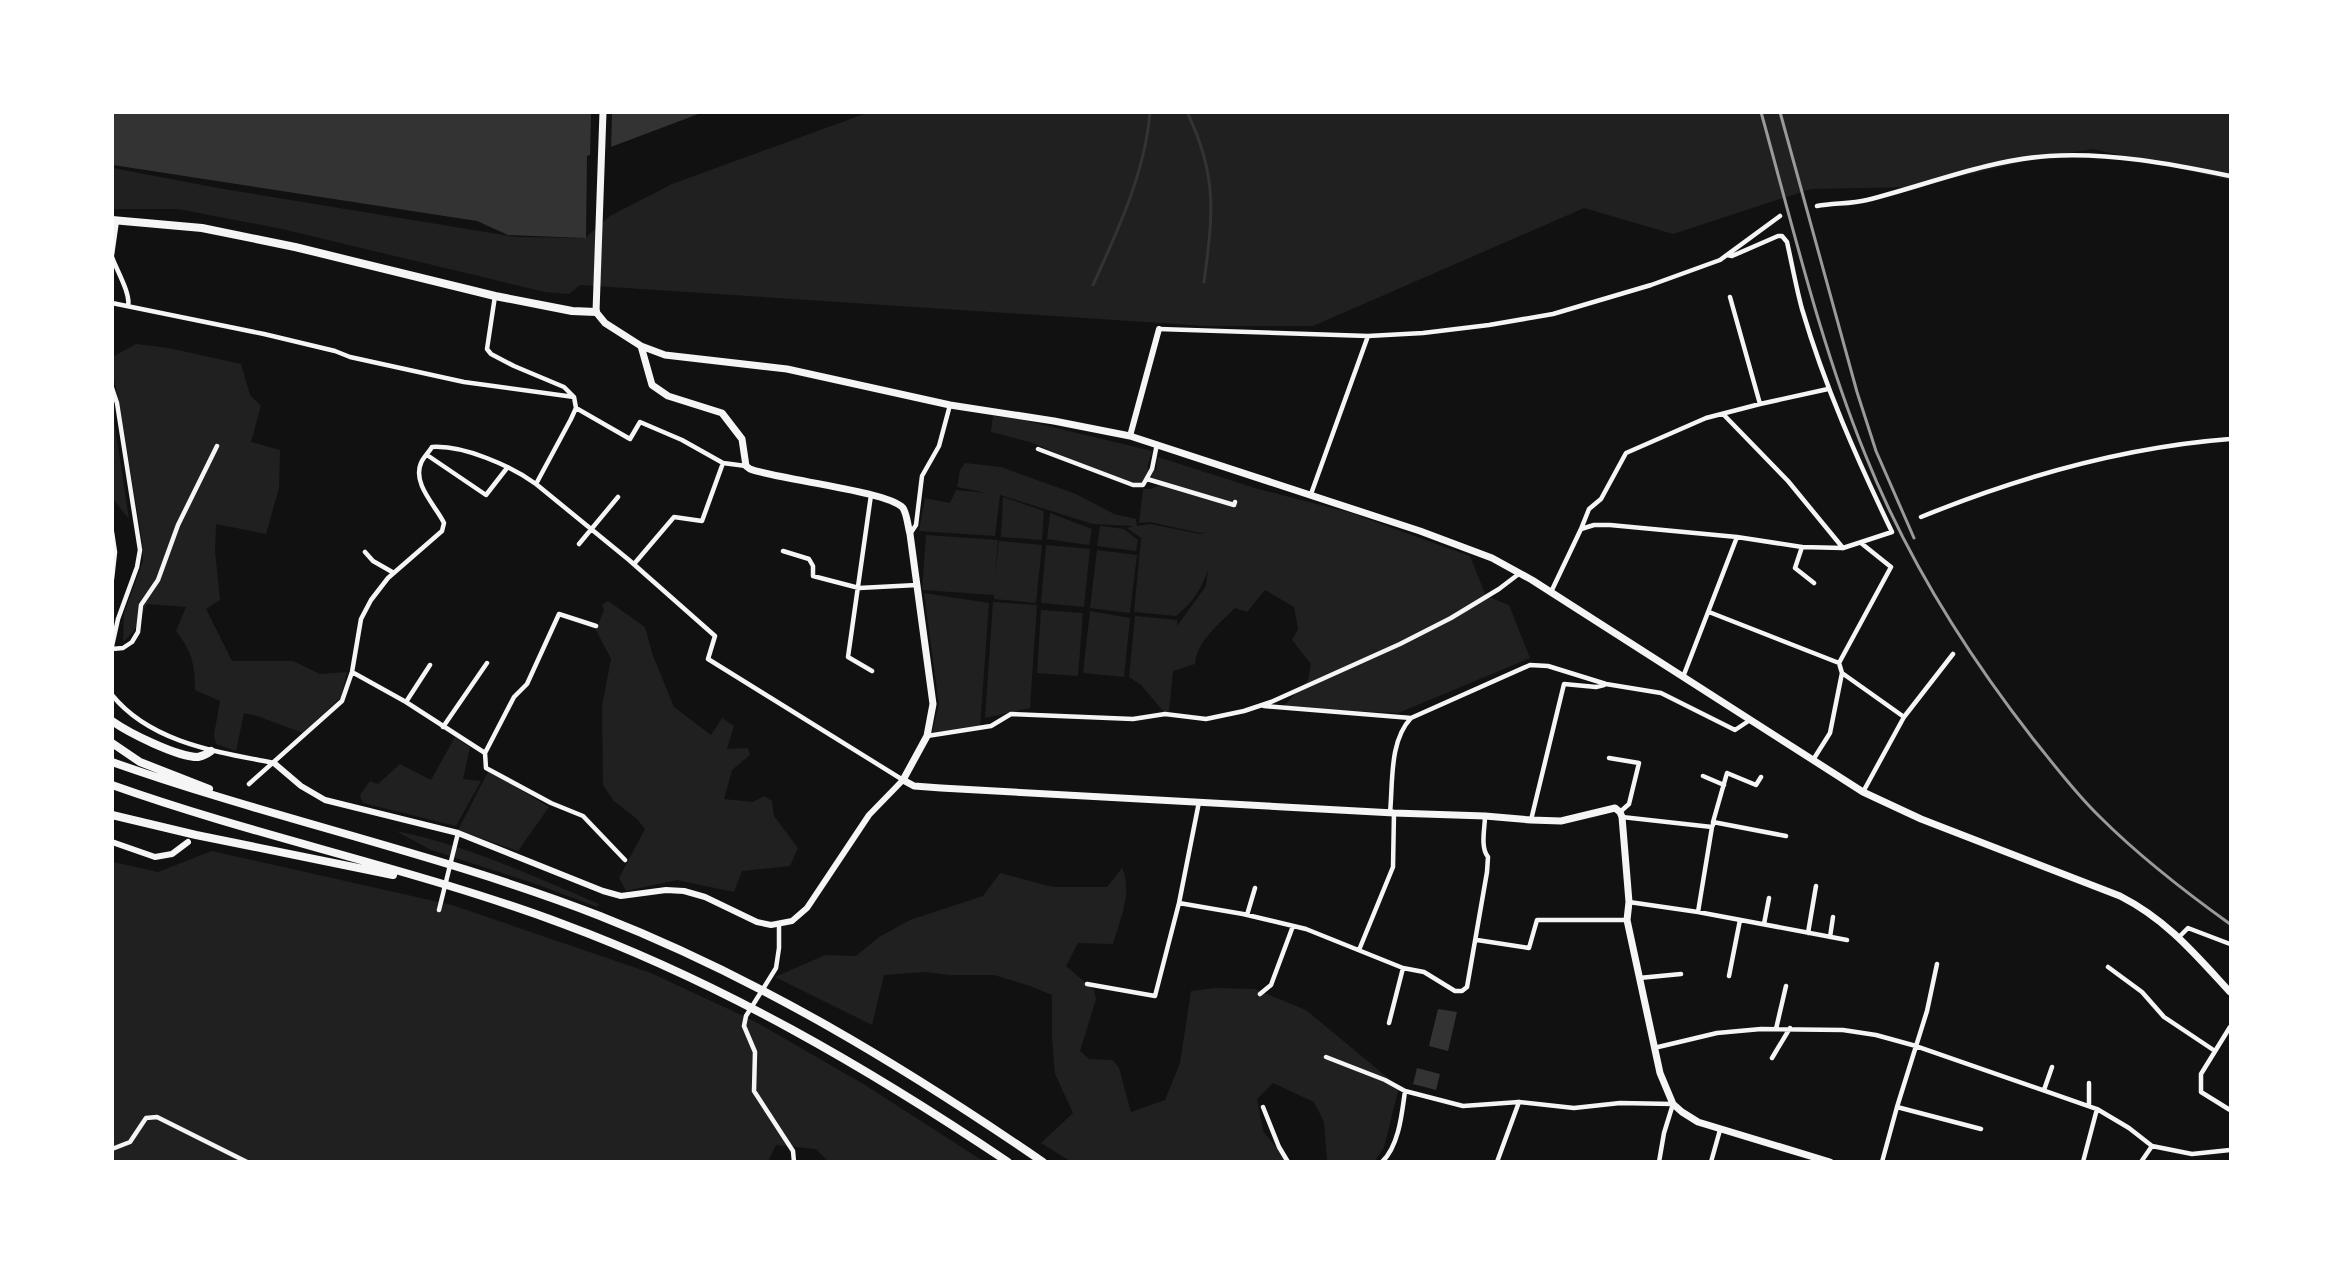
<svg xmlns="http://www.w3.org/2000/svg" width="2343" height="1274" viewBox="0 0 2343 1274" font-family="'PT Sans',sans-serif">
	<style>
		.green { fill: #202020 }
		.water { fill: #333 }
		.pier { fill: #111 }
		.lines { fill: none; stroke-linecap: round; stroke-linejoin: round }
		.stream { stroke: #333; stroke-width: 3 }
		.minor { stroke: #f5f5f5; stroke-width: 4.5 }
		.tertiary { stroke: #f5f5f5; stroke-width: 6 }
		.secondary { stroke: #f5f5f5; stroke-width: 7 }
		.primary { stroke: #f5f5f5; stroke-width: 8 }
		.motorway { stroke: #f5f5f5; stroke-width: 8 }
		.rail { stroke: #9a9a9a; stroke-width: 3 }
	</style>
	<rect width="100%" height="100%" fill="#111"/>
	<path class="green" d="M867 113H2230V180L2093 149 2047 156 1915 187 1811 189 1673 234 1584 208 1313 326H1206L580 285 569 294 545 292 282 229 178 209H113V168L218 188 516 237 585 238 610 216 672 184Z
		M136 344 169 348 241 364 250 395 261 406 251 442 280 450 279 488 266 534 216 524 215 550 220 600 206 609 232 661H293L320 674 347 672 341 697 303 733 257 716 244 713 236 751 216 744 214 735 220 701 195 690C195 664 192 652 176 631L186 607 147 604 134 631 123 642 124 613 143 561 142 540 119 402 113 375 112 357Z
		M993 416 1023 420 1152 451 1147 468 1156 470 1158 457 1258 489 1348 512 1470 556 1486 596 1509 605 1530 658 1398 713 1282 708 1308 680 1311 664 1292 640 1298 629 1294 607 1265 590 1247 612 1235 608C1220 623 1196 642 1195 664L1173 671 1169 712H1164L1141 685 1129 677 1135 616 1177 620V626L1206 586 1208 570C1200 591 1194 601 1176 616L1134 612 1141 538 1127 528 1133 526 1093 524 1000 495 995 536 919 531 925 498 950 503 956 490 987 493 957 487 960 470 965 463 1001 467 1076 494 1114 514 1136 519 1137 526 1150 524 1200 534 1207 532 1200 533 1150 522 1139 523 1143 489H1151L1160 485 1154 479 1134 486 1033 443 991 432Z
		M112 417 115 427 129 519 113 499Z
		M1003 497 1044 511 1042 540 1001 537Z
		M1050 513 1092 529 1089 545 1047 539Z
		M1100 526 1124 529 1138 540 1136 551 1097 546Z
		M926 535 998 540 995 577 999 541 1042 545 1036 603 994 599V595L922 590Z
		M1046 545 1090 549 1084 607 1041 603Z
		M1097 550 1137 555 1130 613 1090 608Z
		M924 593 989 603 980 728 932 732 939 705Z
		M608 601 645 627 653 656 674 707 711 735 722 718 734 726 727 749 748 748 750 755 732 770 724 799 753 802 764 796 772 801 774 816 798 848 790 866 742 871 734 892 677 880 626 891 619 878 645 829 637 819 614 801 603 785 602 706 611 659 596 630 604 610 602 605Z
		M993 602 1037 605 1030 708 985 718Z
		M1041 610 1083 613 1078 676 1037 673Z
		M1090 611 1130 618 1124 677 1083 673Z
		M455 737 470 747 463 779 481 781 456 826 363 803 360 795 370 781 378 784 400 764 431 780Z
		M489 770 549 807 518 851 458 830Z
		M396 831C467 845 532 876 599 904L597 907 536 884 431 850Z
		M212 851 452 905 651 973 754 1021 865 1085 983 1161H828L816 1149 776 1145 768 1162H113V862L158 872Z
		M1122 868C1133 891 1120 920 1113 944L1078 943 1066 966 1094 990 1096 999 1080 1051 1089 1059 1113 1060 1119 1068 1131 1112 1165 1100 1180 1063 1191 991 1216 988 1255 989 1306 1010 1399 1087 1384 1147 1375 1161H1327L1324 1122 1314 1102 1273 1083 1257 1099 1263 1131 1287 1161H1070L1041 1143 1073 1113 1055 1074 1052 1037V995L1030 986 994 975H950L924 972 884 975 872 1025 775 977 825 955 856 956 879 937 910 920 983 896 1000 873 1053 887H1107Z"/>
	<path class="water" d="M112 113H701L587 156 586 238 508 235 477 221 113 165Z
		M1438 1009 1457 1012 1448 1051 1429 1046Z
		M1417 1068 1440 1074 1436 1090 1413 1084Z"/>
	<path class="pier" d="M591 113H612L611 150 590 158Z"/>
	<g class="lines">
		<path class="stream" d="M1187 112C1218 176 1213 215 1204 282
			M1093 285C1118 230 1145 173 1150 112"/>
		<path class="minor" d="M1817 206C1833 203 1851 204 1867 200 1927 185 1987 160 2049 156 2109 152 2172 164 2230 176
			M112 255 117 220
			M112 257C117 271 131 294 128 306
			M495 296 487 349 491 354 514 366 564 387 574 397 576 408 571 419 536 484
			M1730 297 1760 404
			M112 303 264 334 335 351 350 357 464 382 574 397
			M1159 329 1368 336 1423 333 1489 325 1553 314 1651 285 1720 260 1780 216
			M112 388 117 403 140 550 137 567 118 619 112 646
			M576 408 630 439 640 422 682 440 723 463 746 466
			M1723 414 1788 481 1843 548
			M1038 449 1133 485H1143L1152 469 1157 444
			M427 455 486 495 507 468
			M1147 479 1234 505 1235 502
			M1311 494 1368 336
			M871 495 848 657 872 671
			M1921 517C2019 477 2124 447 2230 439
			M1581 529 1589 509 1601 499 1626 453 1706 418 1760 404 1828 389
			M112 532 115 552 112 579
			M910 534 916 525 922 476 939 446 950 405
			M1861 543 1891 567 1839 663 1842 673 1904 717
			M579 544 618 497
			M1802 547 1795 568 1814 583
			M783 551 809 559 813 566V576L859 588 917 585
			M365 552 373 561 394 573
			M634 564 674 517 702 521 723 463
			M1551 592 1581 529 1594 525H1610L1737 537 1802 547 1843 548 1892 532C1857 459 1825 387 1802 309 1796 287 1792 264 1787 242L1782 236H1778L1732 256 1727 255
			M1709 612 1839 663
			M596 626 559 614 527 684 514 697 485 753 486 768 551 803 583 816 625 860
			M112 649 123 648 132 642 138 632 141 605 158 580 178 525 217 446
			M352 672 406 702 485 753
			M1683 677 1737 537
			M112 695C151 743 218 752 274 763
			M406 702 430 665
			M1264 706 1411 718
			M443 727 487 663
			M927 736 991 726 1011 714 1133 719 1165 714 1206 719 1244 711 1271 702 1400 644 1451 618 1499 589 1520 573
			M1609 758 1639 763 1629 804 1620 812
			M1813 760 1830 733 1842 673
			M1703 776 1724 785
			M249 784 342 701 352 672 361 619 371 600 388 578 442 531 444 523C436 506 412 484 421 463 423 458 429 452 432 447 464 445 511 466 536 484L629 560 715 636 708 659 903 780
			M1863 792 1904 717 1953 654
			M1390 813C1393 783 1389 741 1411 718L1530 665 1548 666 1606 684 1661 693 1735 730 1750 720
			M1622 817 1712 827 1698 912
			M1531 820 1564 684 1596 687 1604 685
			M1713 822 1727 773 1756 785 1761 777
			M1713 825V822L1786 836
			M1629 902 1698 912 1847 940
			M1179 903 1243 914 1306 929 1403 968 1424 972 1455 991H1462L1467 987 1487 872 1488 857C1480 847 1485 828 1485 816
			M439 910 458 833
			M1247 915 1255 888
			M1764 924 1769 898
			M779 925V948L776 968 746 1016 744 1026 755 1052 754 1091 793 1151 794 1162
			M1808 933 1816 886
			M1830 937 1833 917
			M2179 937 2188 928 2230 944
			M1477 940 1529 948 1537 920H1627
			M1359 950 1393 867 1394 813
			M2108 967 2142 992 2164 1017 2215 1051
			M1729 976 1740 920
			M1639 978 1681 974
			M1087 984 1155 996 1179 903 1199 802
			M1260 994 1271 985 1293 926
			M1389 1023 1403 968
			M2230 1027 2201 1074V1092L2230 1110
			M1776 1029 1786 986
			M1654 1048 1717 1033 1761 1029 1843 1030 1876 1035 1916 1046 2097 1109 2129 1128 2152 1146 2192 1154 2230 1150
			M1326 1057 1385 1080 1405 1091
			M1772 1058 1790 1028
			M2044 1090 2052 1067
			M2089 1106V1083
			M1263 1107 1279 1147 1288 1162
			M1897 1107 1981 1129
			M112 1149 130 1142 146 1118 157 1117 247 1162
			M1382 1162C1399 1146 1402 1113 1405 1091L1463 1106 1519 1102 1574 1108 1620 1103 1673 1104 1664 1133 1659 1162
			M1497 1162 1519 1102
			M1711 1162 1720 1130
			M1882 1162 1897 1107 1927 1011 1937 964
			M2083 1162 2097 1109
			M2141 1162 2152 1146"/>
		<path class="tertiary" d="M1130 436 1159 329
			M274 763 301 786 325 800 458 833 603 891 621 896 666 890 684 891 705 897 757 922 771 925 792 921 807 908 869 815 903 780
			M112 842 155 857 172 854 188 842"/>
		<path class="secondary" d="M603 112 596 312 605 323 641 346 665 355 787 369 950 405 1054 421 1130 436 1420 531 1492 558 1532 580 1863 792 1921 819 2120 896C2167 920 2195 954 2230 992
			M641 346 652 385 668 396 722 413 742 439 746 466 750 469C779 480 889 491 903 508 907 514 908 527 910 534L933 704 927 736 903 780 914 786 941 788 1394 813 1485 816 1531 820 1561 821 1615 808 1620 812 1622 817 1629 902 1627 920 1660 1073 1673 1104 1682 1112 1698 1122 1830 1162"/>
		<path class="primary" d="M112 220 202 228 295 247 495 296 572 311 596 312"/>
		<path class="motorway" d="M112 721C129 733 177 757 198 757 203 756 207 754 211 751
			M112 743 140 762 209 789
			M112 762C273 819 441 854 600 916 758 978 903 1066 1043 1162
			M112 785C261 838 416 869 563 924 722 983 868 1068 1008 1162
			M112 815 196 835 393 875"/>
		<path class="rail" d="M1761 112C1793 227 1820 343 1865 454 1906 557 1966 653 2034 740 2055 766 2076 794 2100 817 2140 857 2184 891 2230 924
			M1780 112 1857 392 1876 451 1914 538"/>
	</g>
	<rect width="2343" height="1274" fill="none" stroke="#ffffff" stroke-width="228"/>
</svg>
